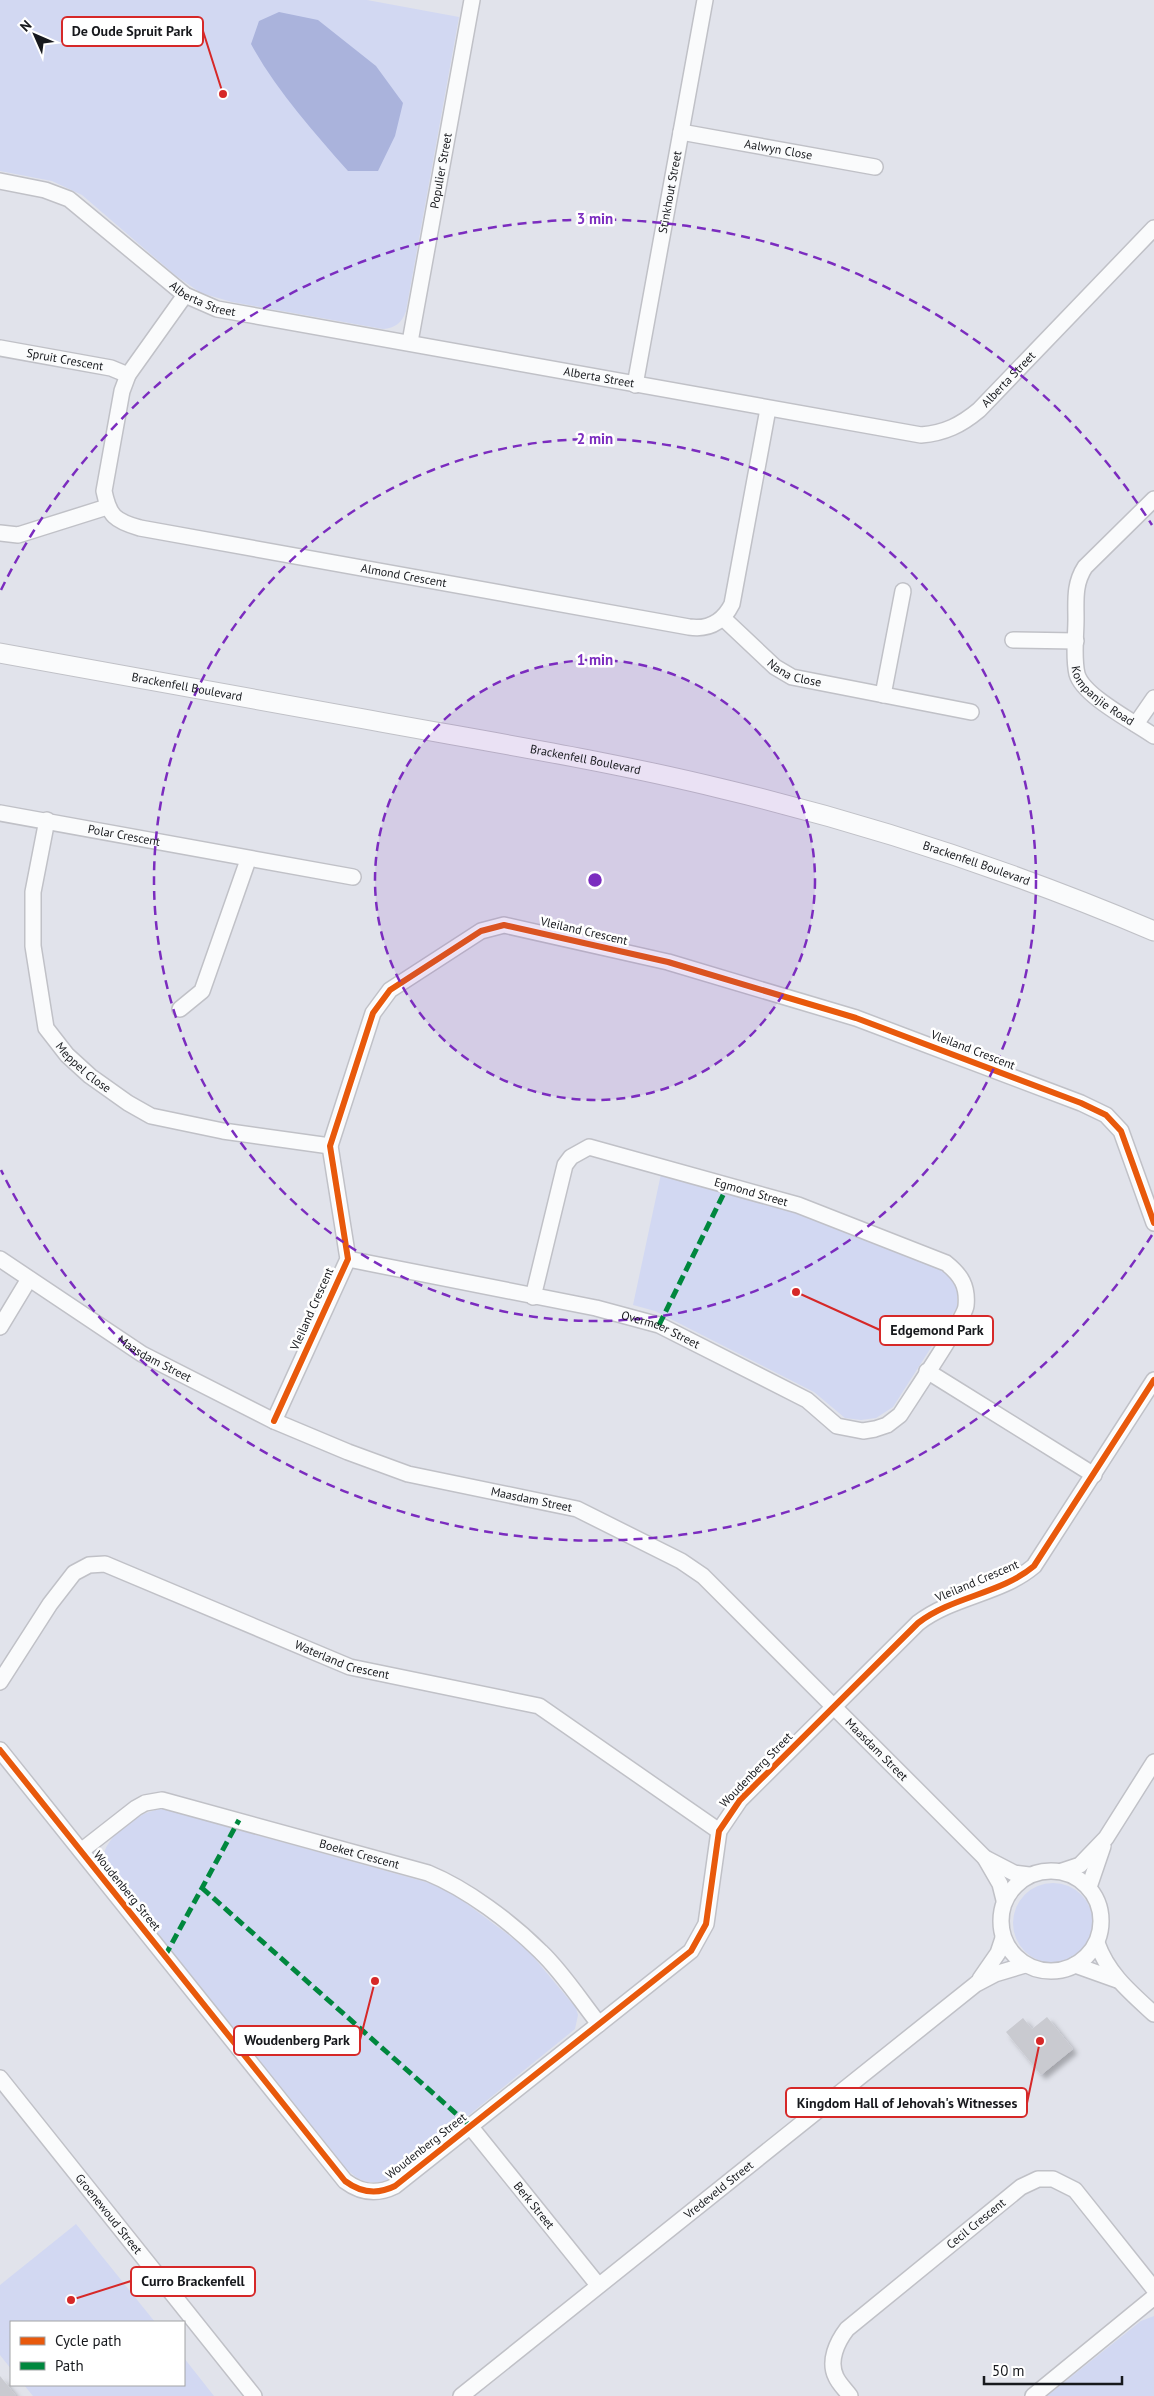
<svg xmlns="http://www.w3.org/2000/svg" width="1154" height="2396" viewBox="0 0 1154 2396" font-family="'PT Sans',sans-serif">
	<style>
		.green { fill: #d2d8f2 }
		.water { fill: #aab3dc }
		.building { fill: #c9cad0; filter: url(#shadow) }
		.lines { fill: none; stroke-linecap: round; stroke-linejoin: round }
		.minor-casing { stroke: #c0c1c7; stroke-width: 18 }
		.tertiary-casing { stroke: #c0c1c7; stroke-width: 21 }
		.minor { stroke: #fafbfc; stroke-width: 15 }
		.tertiary { stroke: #fafbfc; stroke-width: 19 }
		.quiet { stroke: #00873e; stroke-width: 5; stroke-dasharray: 10 5; stroke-linecap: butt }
		.cycleway-casing { stroke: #fff; stroke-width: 9 }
		.cycleway { stroke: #e8590c; stroke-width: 6 }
		.ring { fill: none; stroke: #7b2cbf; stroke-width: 2.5; stroke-dasharray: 9 6 }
		.labels { text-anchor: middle; stroke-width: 5; stroke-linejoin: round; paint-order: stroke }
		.street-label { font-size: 12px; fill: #17191d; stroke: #fff }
		.centre { fill: #7b2cbf; stroke: #fff; stroke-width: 2.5 }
		.ring-label { font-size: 15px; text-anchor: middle; font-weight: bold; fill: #7b2cbf; stroke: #fff; stroke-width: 5; stroke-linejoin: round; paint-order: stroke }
		.leader { fill: none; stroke: #d62828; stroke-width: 2 }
		.callout-dot { fill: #d62828; stroke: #fff; stroke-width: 2 }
		.callout { fill: #fff; stroke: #d62828; stroke-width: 2 }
		.callout-label { font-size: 14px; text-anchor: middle; font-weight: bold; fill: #17191d }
	</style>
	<defs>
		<filter id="shadow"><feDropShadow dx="4.5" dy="4.5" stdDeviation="2.5" flood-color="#0004"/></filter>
	</defs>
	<rect width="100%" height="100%" fill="#e1e3eb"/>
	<path class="green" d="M0 0H367L459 17 406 311C402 323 395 328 383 329L232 302 201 293 175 275 82 195 52 181 0 171Z
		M661 1174 779 1205 940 1267 951 1276 957 1286V1307L893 1407 876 1418 861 1420 845 1418 814 1392 655 1311 633 1305Z
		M163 1809 433 1884 451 1892 526 1948 576 2008 578 2015 575 2029 391 2178C372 2187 358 2182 345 2167L104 1866C96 1841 141 1809 163 1809Z
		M1013 1923a40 40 0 1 1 80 0a40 40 0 1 1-80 0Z
		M76 2224 155 2322H11V2369L0 2355V2285Z
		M1154 2316V2396H1047L1141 2321Z
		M184 2358 214 2396H33L24 2385H184Z"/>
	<path class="water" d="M279 12 318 20 376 66 403 103 395 136 378 171H348C313 131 276 90 251 44L259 21Z"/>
	<path class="building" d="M1047 2017 1073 2049 1041 2075 1006 2032 1023 2018 1032 2029Z
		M0 2376 16 2396H0Z"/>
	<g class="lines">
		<g class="minor-casing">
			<g id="minor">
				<path id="s1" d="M681 132 875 167"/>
				<path id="s2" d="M0 181 45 190 69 199 185 295 217 309 921 435C945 433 961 425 979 410L1154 228"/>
				<path id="s3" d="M185 295 128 375 122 391 104 491C109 516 115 521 140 528L689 627C709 630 723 622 732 604L768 409"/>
				<path id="s4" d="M410 342 472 0"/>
				<path id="s5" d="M0 348 111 368 128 375"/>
				<path id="s6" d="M635 385 705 0"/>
				<path id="s7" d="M1154 499 1085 567C1074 584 1076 600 1076 619 1076 636 1073 657 1077 674 1083 696 1134 722 1154 736"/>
				<path d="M0 533 18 535 107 507"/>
				<path id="s8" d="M723 618 775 667 792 677 971 712"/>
				<path d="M1013 640 1076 641"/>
				<path d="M883 695 903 591"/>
				<path d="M1136 724 1154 698"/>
				<path id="s9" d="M0 813 353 877"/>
				<path id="s10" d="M47 820 33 892V946L46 1028 67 1055 90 1076 128 1103 151 1116 223 1131 330 1146"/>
				<path d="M180 1009 202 991 248 860"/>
				<path id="s11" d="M0 1259 142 1354 274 1421 348 1452 408 1474 577 1509 681 1561 703 1576 985 1858 1014 1873 1029 1875"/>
				<path id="s12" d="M348 1259 596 1308 659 1325 807 1400 837 1426 863 1431 875 1429 887 1425 900 1415C910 1399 965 1318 966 1306 968 1286 961 1275 946 1263L798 1205 589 1147 571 1157 565 1165 533 1297"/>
				<path d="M0 1327 29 1279"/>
				<path d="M927 1371 1094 1475"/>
				<path d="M274 1421 348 1259 330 1146 373 1013 390 990 481 931 504 925 668 962 856 1018 1081 1103 1106 1115 1121 1131 1154 1223"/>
				<path id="s13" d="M0 1682 50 1604 74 1573 89 1565 105 1564 350 1667 539 1706 719 1831"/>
				<path d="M0 1750 345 2181C361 2193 377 2195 395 2186L691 1951 706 1924 719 1831 740 1800 918 1623C953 1596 1001 1594 1034 1566L1154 1380"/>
				<path id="s14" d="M81 1851 136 1808 145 1803 162 1800 428 1873C467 1889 511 1922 541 1952 563 1973 580 2000 599 2024"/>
				<path d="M985 1858 1000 1884 1004 1900"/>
				<circle cx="1051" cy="1921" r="50"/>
				<path d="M1062 1871 1080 1865 1106 1838 1154 1762"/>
				<path d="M1089 1887 1103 1846"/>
				<path d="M1097 1943C1108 1974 1130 1992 1154 2014"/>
				<path d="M1075 1965 1117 1980"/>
				<path d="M980 1979 998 1953 1003 1938"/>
				<path id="s15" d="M0 2078 254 2396"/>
				<path id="s16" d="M470 2126 598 2285"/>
				<path id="s17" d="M461 2396 976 1984 995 1974 1025 1965"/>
				<path id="s18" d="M850 2396C846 2390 839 2384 836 2377 828 2361 837 2342 847 2329L1021 2187 1038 2179H1053L1075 2190 1154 2289"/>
				<path d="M1033 2396 1154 2297"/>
			</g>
		</g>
		<g class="tertiary-casing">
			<g id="tertiary">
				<path id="s19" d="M0 653C118 674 235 696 353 717 477 740 601 759 723 789 870 824 1015 872 1154 931"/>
			</g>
		</g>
		<use href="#minor" class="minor"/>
		<use href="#tertiary" class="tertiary"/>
		<path class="quiet" d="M659 1325 728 1185
			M202 1888 470 2126
			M165 1956 239 1820"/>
		<g class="cycleway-casing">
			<path id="cycleway" d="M274 1421 348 1259 330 1146 373 1013 390 990 481 931 504 925 668 962 856 1018 1081 1103 1106 1115 1121 1131 1154 1223
				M0 1750 345 2181C361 2193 377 2195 395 2186L691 1951 706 1924 719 1831 740 1800 918 1623C953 1596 1001 1594 1034 1566L1154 1380"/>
		</g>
		<use href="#cycleway" class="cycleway"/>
	</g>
	<circle cx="595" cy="880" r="220" fill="#7b2cbf" fill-opacity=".12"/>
	<g class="ring">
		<circle cx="595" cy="880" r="220"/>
		<circle cx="595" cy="880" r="441"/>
		<path d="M1152 1235A661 661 0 0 1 1 1170M1 590A661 661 0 0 1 1152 525"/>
	</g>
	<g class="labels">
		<g class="street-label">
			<text dy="4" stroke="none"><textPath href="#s1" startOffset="99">Aalwyn Close</textPath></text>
			<text dy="4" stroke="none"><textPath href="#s4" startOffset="174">Populier Street</textPath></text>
			<text dy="4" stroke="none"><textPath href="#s6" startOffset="196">Stinkhout Street</textPath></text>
			<text dy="4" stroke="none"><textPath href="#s2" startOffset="240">Alberta Street</textPath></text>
			<text dy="4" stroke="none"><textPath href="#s5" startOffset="66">Spruit Crescent</textPath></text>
			<text dy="4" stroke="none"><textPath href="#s2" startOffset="645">Alberta Street</textPath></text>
			<text dy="4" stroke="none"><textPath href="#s2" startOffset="1079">Alberta Street</textPath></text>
			<text dy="4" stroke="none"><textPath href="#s3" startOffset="541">Almond Crescent</textPath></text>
			<text dy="4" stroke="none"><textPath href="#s8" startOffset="92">Nana Close</textPath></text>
			<text dy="4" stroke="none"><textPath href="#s19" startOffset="190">Brackenfell Boulevard</textPath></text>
			<text dy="4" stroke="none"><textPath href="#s7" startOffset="239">Kompanjie Road</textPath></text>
			<text dy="4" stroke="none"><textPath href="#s19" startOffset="595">Brackenfell Boulevard</textPath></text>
			<text dy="4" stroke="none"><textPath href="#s9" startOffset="126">Polar Crescent</textPath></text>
			<text dy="4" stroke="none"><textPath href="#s19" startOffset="1000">Brackenfell Boulevard</textPath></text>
			<text transform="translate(584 931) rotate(13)" y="4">Vleiland Crescent</text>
			<text transform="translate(973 1050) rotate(21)" y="4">Vleiland Crescent</text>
			<text dy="4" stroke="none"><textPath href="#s10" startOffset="265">Meppel Close</textPath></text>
			<text transform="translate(751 1192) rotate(16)" y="4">Egmond Street</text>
			<text transform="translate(312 1309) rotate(-66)" y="4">Vleiland Crescent</text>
			<text dy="4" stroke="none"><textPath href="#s12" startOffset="321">Overmeer Street</textPath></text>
			<text dy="4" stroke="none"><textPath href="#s11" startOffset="184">Maasdam Street</textPath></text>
			<text dy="4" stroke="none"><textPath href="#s11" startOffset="589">Maasdam Street</textPath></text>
			<text transform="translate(977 1581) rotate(-23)" y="4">Vleiland Crescent</text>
			<text dy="4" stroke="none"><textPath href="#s13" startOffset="421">Waterland Crescent</textPath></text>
			<text dy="4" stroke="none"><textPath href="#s11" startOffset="1024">Maasdam Street</textPath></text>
			<text transform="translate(756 1770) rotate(-46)" y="4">Woudenberg Street</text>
			<text dy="4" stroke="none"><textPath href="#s14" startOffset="302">Boeket Crescent</textPath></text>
			<text transform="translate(127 1891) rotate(51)" y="4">Woudenberg Street</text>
			<text transform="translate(426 2146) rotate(-38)" y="4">Woudenberg Street</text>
			<text dy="4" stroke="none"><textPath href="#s17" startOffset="330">Vredeveld Street</textPath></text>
			<text dy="4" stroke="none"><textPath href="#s16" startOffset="102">Berk Street</textPath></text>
			<text dy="4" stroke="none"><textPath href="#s15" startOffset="174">Groenewoud Street</textPath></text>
			<text dy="4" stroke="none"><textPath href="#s18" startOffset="242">Cecil Crescent</textPath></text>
		</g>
	</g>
	<circle cx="595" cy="880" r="8" class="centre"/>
	<g class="ring-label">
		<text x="595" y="224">3 min</text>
		<text x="595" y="444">2 min</text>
		<text x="595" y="665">1 min</text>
	</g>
	<path class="leader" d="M223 94L203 31M796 1292L880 1330M375 1981L360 2040M1040 2041L1027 2103M71 2300L131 2281"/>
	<g class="callout-dot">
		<circle cx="223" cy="94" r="5"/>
		<circle cx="796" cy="1292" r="5"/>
		<circle cx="375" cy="1981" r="5"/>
		<circle cx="1040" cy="2041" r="5"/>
		<circle cx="71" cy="2300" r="5"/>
	</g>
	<g class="callout">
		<rect x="62" y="17" width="141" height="29" rx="5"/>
		<rect x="880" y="1316" width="113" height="29" rx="5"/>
		<rect x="234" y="2026" width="126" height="29" rx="5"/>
		<rect x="786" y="2088" width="241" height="29" rx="5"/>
		<rect x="131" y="2267" width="124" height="29" rx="5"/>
	</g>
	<g class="callout-label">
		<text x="132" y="36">De Oude Spruit Park</text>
		<text x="937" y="1335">Edgemond Park</text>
		<text x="297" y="2045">Woudenberg Park</text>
		<text x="907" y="2108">Kingdom Hall of Jehovah's Witnesses</text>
		<text x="193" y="2286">Curro Brackenfell</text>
	</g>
	<rect x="10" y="2321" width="175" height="65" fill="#ffffff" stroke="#a2a3a5"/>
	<rect x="20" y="2337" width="25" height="8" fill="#e8590c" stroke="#a2a3a5"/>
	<text x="55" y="2346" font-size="15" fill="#17191d">Cycle path</text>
	<rect x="20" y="2362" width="25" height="8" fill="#00873e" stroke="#a2a3a5"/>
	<text x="55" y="2371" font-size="15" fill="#17191d">Path</text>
	<g transform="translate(35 35) rotate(315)" stroke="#ffffff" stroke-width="4" paint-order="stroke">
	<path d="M0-4L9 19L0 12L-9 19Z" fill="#17191d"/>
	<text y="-8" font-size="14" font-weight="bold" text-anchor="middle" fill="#17191d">N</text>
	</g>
	<path d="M984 2376v8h138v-8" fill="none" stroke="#17191d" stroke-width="2.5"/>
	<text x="992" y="2376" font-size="15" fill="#17191d" stroke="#ffffff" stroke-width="4" paint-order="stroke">50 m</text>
</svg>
